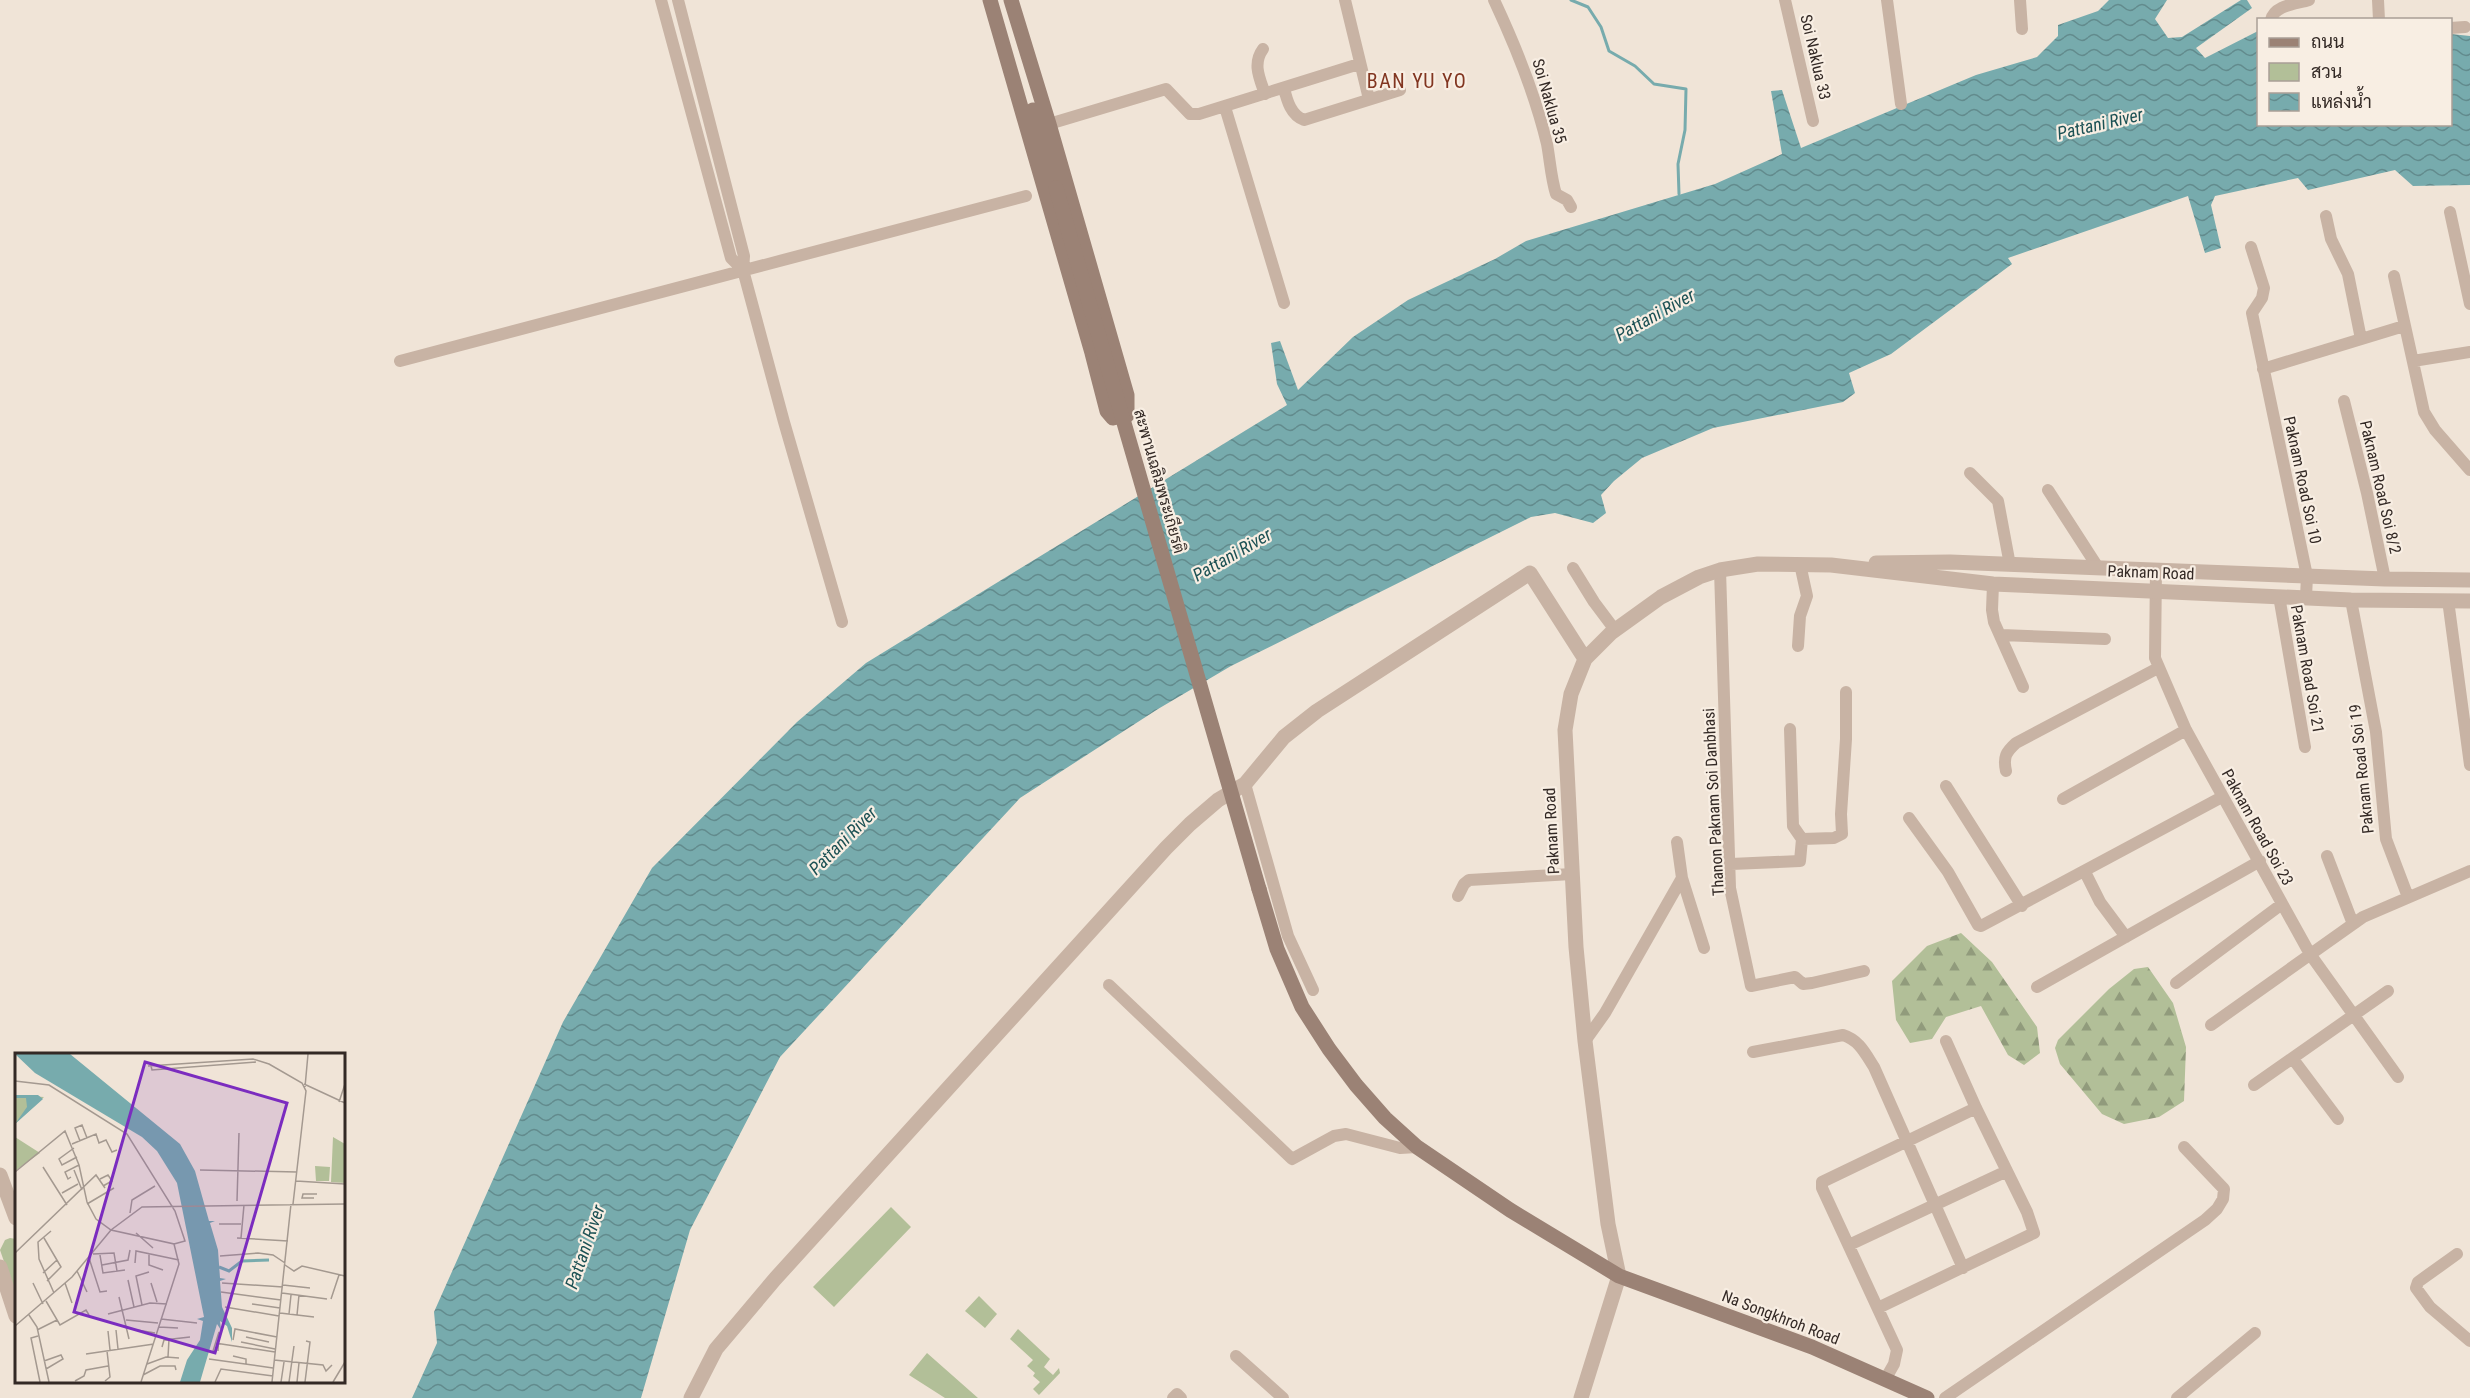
<svg xmlns="http://www.w3.org/2000/svg" width="2470" height="1398" viewBox="0 0 2470 1398" font-family="'Roboto Condensed',Sarabun,sans-serif">
	<style>
		.green { fill: #b2bf98 }
		.forest { fill: url(#forest-firs) }
		.water { fill: url(#water-waves) }
		.lines { fill: none; stroke-linecap: round; stroke-linejoin: round }
		.stream { stroke: #77abad; stroke-width: 3 }
		.minor { stroke: #c8b3a4; stroke-width: 12 }
		.tertiary { stroke: #c8b3a4; stroke-width: 15 }
		.secondary { stroke: #9b8275; stroke-width: 15 }
		.secondary-bridge { stroke: #9b8275; stroke-width: 15 }
		.labels { text-anchor: middle; stroke-width: 4.5; stroke-linejoin: round; paint-order: stroke }
		.street-label { font-size: 16px; fill: #332925; stroke: #f8eee3 }
		.water-label { font-size: 18px; font-style: italic; fill: #1c5154; stroke: #f8eee3 }
		.quarter-label { font-size: 20px; letter-spacing: 1.5px; fill: #813520; stroke: #f8eee3 }
		.inset-river { fill: none; stroke: #77abad; stroke-width: 3 }
		.inset-road { fill: none; stroke: #a49990; stroke-width: 1.5 }
		.view { fill: #7b2cbf; fill-opacity: 0.15; stroke: #7b2cbf; stroke-width: 3 }
		.inset-edge { fill: none; stroke: #332925; stroke-width: 3 }
	</style>
	<defs>
		<pattern id="forest-firs" width="22" height="20" patternUnits="userSpaceOnUse" patternTransform="scale(1.5)"><rect width="22" height="20" fill="#b2bf98"/><path d="M5 1l3.5 6h-7zM16 11l3.5 6h-7z" fill="#919b7c"/></pattern>
		<pattern id="water-waves" width="16" height="10" patternUnits="userSpaceOnUse" patternTransform="scale(1.5)"><rect width="16" height="10" fill="#77abad"/><path d="M0 5q4-4 8 0t8 0" fill="none" stroke="#628b8d"/></pattern>
	</defs>
	<rect width="100%" height="100%" fill="#f0e4d7"/>
	<path class="green" d="M891 1207 911 1227 834 1307 813 1287Z
		M10 1238 16 1239V1296L0 1250 5 1240Z
		M979 1296 997 1314 985 1328 965 1311Z
		M1018 1329 1050 1359 1044 1367 1053 1375 1059 1368 1060 1373 1039 1395 1033 1389 1040 1382 1033 1376 1035 1373 1027 1366 1033 1360 1010 1339Z
		M927 1353 978 1398H945L909 1375Z"/>
	<path class="forest" d="M1961 933 1992 962 2037 1027 2040 1053 2024 1065 2008 1055 1981 1006 1946 1017 1932 1039 1910 1043 1896 1020 1892 981 1927 946Z
		M2148 967 2173 1003 2186 1047 2184 1101 2159 1117 2124 1124 2102 1114 2060 1064 2055 1048 2058 1040 2109 989 2134 969Z"/>
	<path class="water" d="M2109 0H2167L2155 19 2168 38 2182 37 2241 0H2247L2252 8 2196 48 2205 58 2258 31V124H2450L2451 34 2470 36V185L2413 186 2395 170 2308 190 2298 178 2215 196 2211 205 2221 248 2205 253 2188 196 2008 258 2012 264 1891 354 1849 373 1855 393 1843 402 1713 428 1642 458 1614 481 1601 495 1606 513 1593 523 1555 513 1531 517 1231 666 1158 709 1020 798 780 1057 690 1230 641 1398H412L437 1343 434 1312 563 1022 652 868 797 722 866 663 1287 405 1277 384 1271 343 1280 341 1298 390 1353 337 1408 300 1495 259 1526 241 1715 184 1782 154 1771 91 1782 90 1801 148 1976 75 2037 57 2058 36V25L2098 11Z"/>
	<g class="lines">
		<path class="stream" d="M1571 0 1588 7 1601 27 1609 51 1635 66 1654 84 1686 89 1685 130 1678 164 1679 194"/>
		<path class="minor" d="M661 0 731 258 743 270
			M678 0 744 256 743 270 784 422 842 622
			M1345 0 1369 99
			M1494 0C1516 47 1535 93 1547 144 1550 160 1551 178 1556 194L1567 200 1571 207
			M1785 0 1813 121
			M1887 0 1901 104
			M2020 0 2022 29
			M2378 0 2379 20
			M2271 20C2274 5 2297 4 2309 0
			M2450 28 2465 27
			M1263 49C1252 64 1260 79 1265 94
			M1284 88C1287 101 1291 115 1304 120L1400 90
			M1225 107 1284 303
			M1049 124 1166 89 1190 114H1199L1359 64
			M2450 212 2470 304
			M2326 216 2331 239 2348 274 2361 339
			M2251 247 2264 288 2262 298 2252 313 2307 576 2306 597
			M2394 276 2424 412 2435 430 2470 470
			M400 361 1026 196
			M2413 361 2470 352
			M2263 369 2404 326
			M2344 401 2367 493 2385 579
			M1970 473 1998 501 2010 565
			M2048 490 2099 569
			M1573 568 1594 602 1615 630
			M1720 570 1730 888 1751 986 1795 977 1803 984 1812 983 1864 971
			M2156 570 2155 658 2186 730 2310 954 2398 1077
			M1993 584 1992 610 1994 622 2023 687
			M2279 596 2305 747
			M2351 600 2376 732 2386 839 2408 897
			M2448 600 2470 765
			M2001 635 2105 639
			M1798 646 1800 616 1807 596 1800 564
			M1790 729 1793 826 1802 839
			M2006 771C2003 757 2006 752 2016 743L2158 668
			M1245 784 1288 936 1313 990
			M1946 786 2022 906
			M2063 799 2186 730
			M1909 818 1948 872 1978 925 1981 926 2222 797
			M2327 856 2353 924
			M1731 864 1800 861 1802 839 1834 838 1842 834 1841 814 1846 739V692
			M2085 872 2100 902 2126 937
			M1682 878 1704 948
			M1458 896 1464 884 1469 880 1572 874
			M2176 983 2282 904
			M1109 985 1292 1159 1334 1136 1346 1134 1400 1148 1417 1147
			M2037 987 2260 861
			M2211 1025 2363 917 2470 871
			M1585 1041 1605 1013 1682 878 1677 842
			M1753 1052 1843 1035C1859 1040 1865 1053 1874 1067L1963 1268
			M2293 1059 2338 1119
			M2254 1085 2388 991
			M1849 1245 2007 1171
			M2457 1254 2418 1282 2416 1288 2430 1307 2470 1341
			M1878 1308 2034 1233 2027 1212 1976 1108 1946 1041
			M1236 1356 1283 1398
			M1886 1378 1894 1364 1897 1350 1822 1188V1182L1976 1108
			M1173 1398 1177 1394 1181 1398
			M1945 1398 2205 1220 2217 1209 2223 1199 2224 1189 2184 1147
			M2177 1398 2255 1333"/>
		<path class="tertiary" d="M1876 563 1950 562 2385 579 2470 580
			M0 1175 16 1218
			M0 1267 16 1316
			M691 1398 716 1349 775 1279 1166 848 1190 824 1218 800 1245 784 1284 737 1317 711 1530 573 1585 659
			M1581 1398 1619 1276 1608 1224 1585 1041 1576 947 1565 730 1571 694 1585 659 1611 633 1661 597 1699 577 1720 570 1758 564 1831 565 1993 584 2351 600 2470 601"/>
		<path class="secondary" d="M990 0 1092 353 1107 411 1113 418 1127 415V395L1049 124 1011 0
			M1033 110 1056 188
			M1259 889 1277 949 1302 1007 1329 1049 1356 1085 1385 1118 1417 1147 1510 1210 1619 1276 1812 1347 1927 1398"/>
		<path class="secondary-bridge" d="M1056 188 1259 889"/>
	</g>
	<g class="labels">
		<g class="street-label">
			<text transform="translate(1816 57) rotate(77)" y="6">Soi Naklua 33</text>
			<text transform="translate(1550 101) rotate(74)" y="6">Soi Naklua 35</text>
			<text transform="translate(2303 480) rotate(78)" y="6">Paknam Road Soi 10</text>
			<text transform="translate(1160 481) rotate(74)" y="6">สะพานเฉลิมพระเกียรติ</text>
			<text transform="translate(2381 487) rotate(77)" y="6">Paknam Road Soi 8/2</text>
			<text transform="translate(2151 572) rotate(2)" y="6">Paknam Road</text>
			<text transform="translate(2308 669) rotate(80)" y="6">Paknam Road Soi 21</text>
			<text transform="translate(2361 769) rotate(-96)" y="6">Paknam Road Soi 19</text>
			<text transform="translate(1713 802) rotate(-93)" y="6">Thanon Paknam Soi Danbhasi</text>
			<text transform="translate(2258 827) rotate(61)" y="6">Paknam Road Soi 23</text>
			<text transform="translate(1551 831) rotate(-93)" y="6">Paknam Road</text>
			<text transform="translate(1781 1317) rotate(21)" y="6">Na Songkhroh Road</text>
		</g>
		<g class="water-label">
			<text transform="translate(2100 124) rotate(-13)" y="6">Pattani River</text>
			<text transform="translate(1655 315) rotate(-29)" y="6">Pattani River</text>
			<text transform="translate(1232 555) rotate(-30)" y="6">Pattani River</text>
			<text transform="translate(843 841) rotate(-45)" y="6">Pattani River</text>
			<text transform="translate(585 1247) rotate(-71)" y="6">Pattani River</text>
		</g>
		<g class="quarter-label">
			<text x="1417" y="88">BAN YU YO</text>
		</g>
	</g>
	<g transform="translate(15 1053)">
		<rect width="330" height="330" fill="#f0e4d7"/>
		<path d="M318 84 330 91V130L316 129ZM300 113 315 114 314 128H301Z" fill="#b2bf98"/>
		<path d="M0 42 29 44 0 71ZM0 84 25 100 0 118Z" fill="#b2bf98"/>
		<path d="M0 1H55L165 91 180 118 194 168H200L195 170 203 197 205 225 211 226 205 228 207 254 217 275V289L212 273 205 268 206 277 202 271 185 329H165L172 307 185 287 188 268 182 266 189 264 162 130 142 98 127 84 20 20ZM0 42H23L28 46 0 71 12 54 11 45H0Z" fill="#77abad"/>
		<path class="inset-river" d="M204 214 214 218 227 208 254 207"/>
		<path class="inset-road" d="M133 13 238 6 254 11 287 30 291 38 278 151M136 13 137 17 241 9M0 28 34 32 112 81 160 158 170 188 159 191M289 31 330 50M290 34 293 1M324 49 330 31M65 88 60 75 67 72 72 85M57 91 81 81 84 90 91 87 97 99 102 97M59 95 44 106 47 112 62 104M28 114 52 152M59 117 67 137M185 117 282 119M0 119 50 78 64 112 72 149 81 166 96 177 159 191 164 211 126 329M56 124 53 126 50 119 64 112M85 126 93 122 97 128 88 133M281 128 330 131M47 140 63 131M299 145H287L288 141H302M222 148 224 80M72 151 99 135M115 160 117 147 140 133M204 171H226M36 178 23 189 24 206 39 240M121 180 138 195M29 185 46 214 32 228M222 185 273 188M226 185 229 152M0 200 81 122 90 135M134 200V212L148 217M78 201 99 200 102 218M85 202 88 220 110 217M205 203 243 200 258 202 270 210M74 205 85 239 92 238M120 210 121 198 164 207M87 212 113 207 115 197M270 212 279 218 287 213 330 223M62 218 72 239M28 220 42 207M113 227 119 254M18 230 28 251M50 230 57 250M136 230 142 249M207 230 268 234M268 232 295 235M206 239 266 247M267 240 312 246M104 244 114 286M316 246 324 222M31 248 45 272 71 257 74 262M237 251 265 255M127 252 121 223 134 219M210 254 264 263M265 260 299 264M93 261 135 250 152 251M274 261 276 242M14 262 22 274 34 329M282 262 284 242M146 266 182 270M111 267 143 270M0 273 57 224 96 177 127 154 330 151M144 274 163 275M22 277 42 267M101 277 103 296M122 277 140 280M93 278 95 297M23 283 16 285 25 329M231 284 254 289M218 287 220 276 262 284M226 289 260 296M200 290 260 299M147 294 149 287 175 284M198 298 204 279 203 298M71 301 139 291M218 303 231 306V312M153 304 154 286M194 306 258 315M259 307 308 312 311 318 317 312M29 308 46 302 48 306 31 316M132 311 151 304 164 305M128 322 145 313H160L161 317M60 328 69 323 71 317 93 313M90 328 95 324 92 298M200 329 206 316 258 323M257 329 276 151M266 329 269 309M274 329 279 293M282 329 284 310M290 329 295 289 291 288M318 329 330 309"/>
		<path class="view" d="M130 9 272 50 200 300 59 259Z"/>
		<rect width="330" height="330" class="inset-edge"/>
	</g>
	<rect x="2257" y="18" width="195" height="108" fill="#f8eee3" stroke="#a99f97" stroke-width="1.5"/>
	<rect x="2269" y="38" width="30" height="9" fill="#9b8275" stroke="#a99f97" stroke-width="1.5"/>
	<text x="2311" y="48" font-size="18" fill="#332925">ถนน</text>
	<rect x="2269" y="63" width="30" height="18" fill="#b2bf98" stroke="#a99f97" stroke-width="1.5"/>
	<text x="2311" y="78" font-size="18" fill="#332925">สวน</text>
	<rect x="2269" y="93" width="30" height="18" fill="url(#water-waves)" stroke="#a99f97" stroke-width="1.5"/>
	<text x="2311" y="108" font-size="18" fill="#332925">แหล่งน้ำ</text>
</svg>
